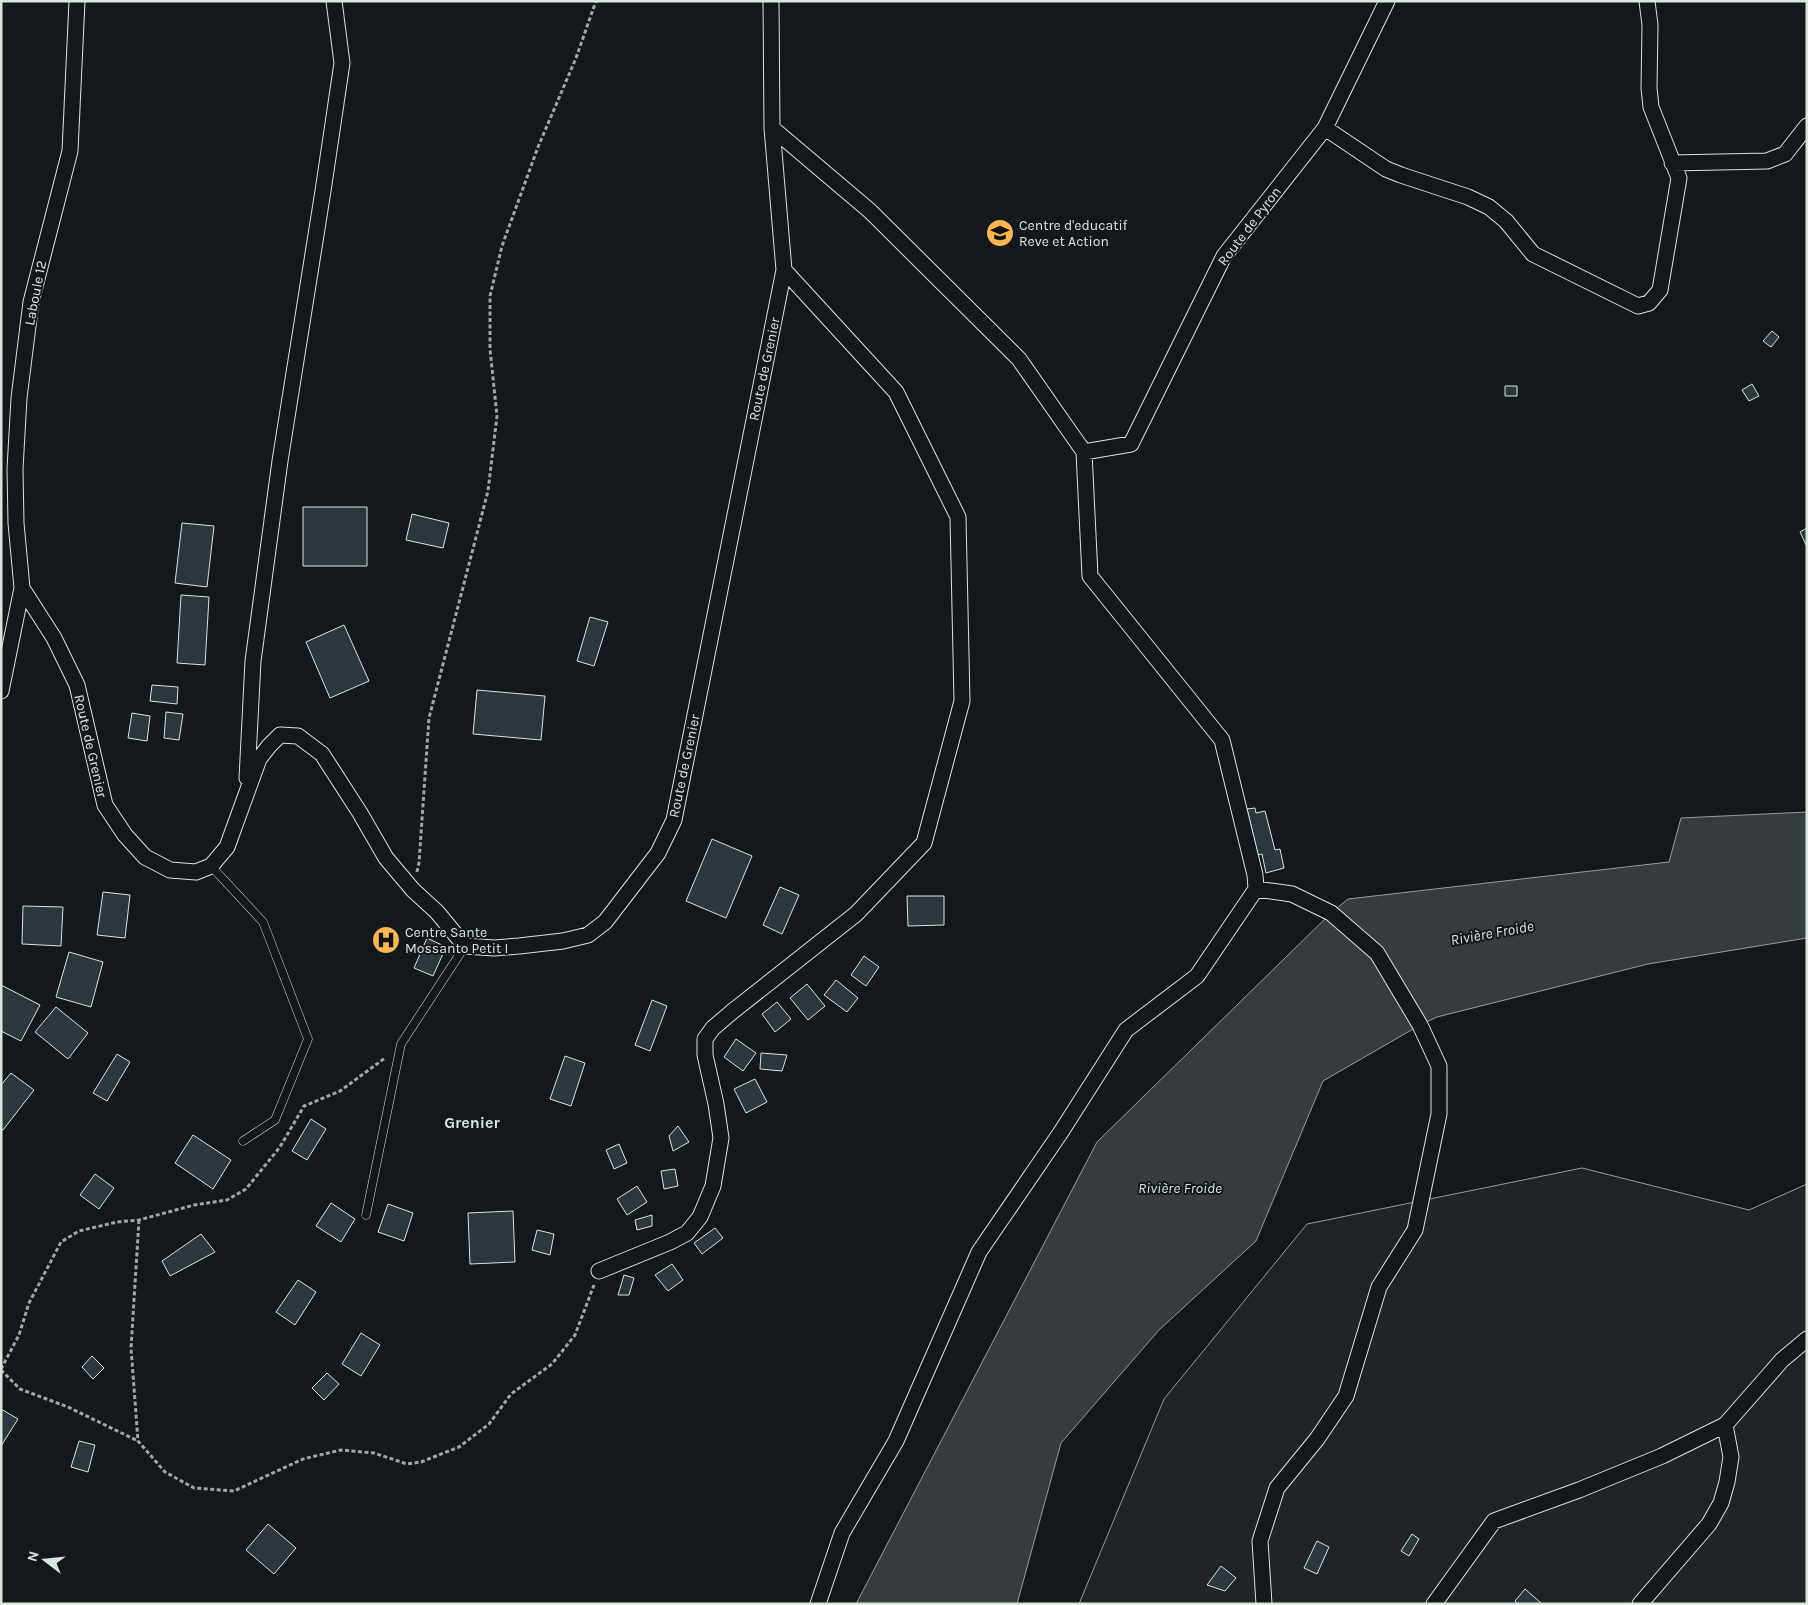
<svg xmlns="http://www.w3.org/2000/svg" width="1808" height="1605" viewBox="0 0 1808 1605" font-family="Karla,sans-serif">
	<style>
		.green { fill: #202428; stroke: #939e99 }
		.water { fill: #363b3e; stroke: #939e99 }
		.building { fill: #2c363c; stroke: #d8e6dc }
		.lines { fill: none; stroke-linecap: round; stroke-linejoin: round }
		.lane-casing { stroke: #d8e6dc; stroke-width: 9 }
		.street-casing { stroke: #d8e6dc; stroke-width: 17 }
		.path { stroke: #9da8a2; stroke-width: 3; stroke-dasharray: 4 2.5; stroke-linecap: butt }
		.lane { stroke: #14181c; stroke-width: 8 }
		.street { stroke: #14181c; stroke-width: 15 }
		.labels { text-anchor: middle; stroke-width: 4; stroke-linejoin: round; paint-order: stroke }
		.poi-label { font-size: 14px; fill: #d8e6dc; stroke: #14181c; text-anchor: start }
		.street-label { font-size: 14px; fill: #d8e6dc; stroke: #14181c }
		.water-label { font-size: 15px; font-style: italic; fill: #d8e6dc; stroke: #14181c }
		.quarter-label { font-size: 16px; font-weight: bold; fill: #d8e6dc; stroke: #14181c }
	</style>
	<rect width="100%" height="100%" fill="#14181c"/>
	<path class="green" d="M1582 1168 1749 1210 1807 1184V1604H1079L1164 1399 1307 1224Z"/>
	<path class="water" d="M1807 812V938L1648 964 1437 1017 1420 1025 1323 1081 1256 1241 1159 1330 1061 1443 1017 1604H856L1097 1142 1331 913 1348 899 1669 862 1681 818Z"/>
	<path class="building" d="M1772 331 1779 337 1771 347 1763 341Z
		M1752 384 1759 396 1749 401 1742 390Z
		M1505 386H1517V396H1505Z
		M303 507H367V566H303Z
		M412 514 449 523 443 548 406 540Z
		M182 523 214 526 207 587 175 583Z
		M1807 528V547L1800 532Z
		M181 595 209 597 205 665 177 663Z
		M590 617 608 622 594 666 577 661Z
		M344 625 369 681 330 698 306 642Z
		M152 685 178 687 177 704 150 701Z
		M477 690 545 696 541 740 473 734Z
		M166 712 183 714 179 740 164 738Z
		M132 713 150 716 147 741 128 738Z
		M1255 808 1256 813 1265 811 1275 850 1280 849 1284 868 1266 873 1262 854 1258 855 1247 809Z
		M712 839 752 856 726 918 686 901Z
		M780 887 799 895 782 934 763 925Z
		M103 892 130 895 125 938 97 935Z
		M907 896H944V925L908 926Z
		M23 906 63 907 61 946 22 944Z
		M427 938 446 947 433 976 414 968Z
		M69 952 103 962 91 1007 56 997Z
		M864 956 879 967 866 986 851 975Z
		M836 980 858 998 847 1012 824 995Z
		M807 984 825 1006 808 1020 790 998Z
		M1 985 40 1005 21 1041 1 1031Z
		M652 1000 667 1006 650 1051 635 1045Z
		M777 1002 791 1019 775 1032 762 1014Z
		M56 1007 88 1033 68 1059 35 1032Z
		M736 1039 756 1053 743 1071 724 1057Z
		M761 1053 787 1055 782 1071 760 1069Z
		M117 1054 130 1062 107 1101 93 1093Z
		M565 1056 585 1063 571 1106 550 1099Z
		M11 1073 34 1090 3 1130 1 1129V1085Z
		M755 1079 767 1102 746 1113 734 1089Z
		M311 1119 326 1129 307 1160 292 1151Z
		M678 1126 689 1142 673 1151 669 1136Z
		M193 1135 231 1160 213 1189 175 1163Z
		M619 1144 627 1163 614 1169 606 1150Z
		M675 1169 678 1186 664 1189 661 1171Z
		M95 1174 114 1188 99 1209 80 1195Z
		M637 1186 647 1202 627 1215 617 1199Z
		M331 1203 355 1219 341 1242 316 1226Z
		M388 1204 413 1213 404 1241 378 1232Z
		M513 1211 515 1262 470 1264 468 1213Z
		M652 1215V1226L637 1230 635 1220Z
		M715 1228 723 1238 702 1254 694 1243Z
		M537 1230 554 1234 550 1255 532 1250Z
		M201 1234 215 1252 170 1276 162 1261Z
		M672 1264 683 1280 668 1291 655 1275Z
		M624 1275 634 1278 629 1295H618Z
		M298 1280 316 1292 295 1325 276 1312Z
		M361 1333 380 1345 361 1376 342 1364Z
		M92 1356 104 1368 93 1379 82 1367Z
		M327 1373 339 1384 324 1400 312 1388Z
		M1 1409 18 1419 1 1446Z
		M79 1441 95 1445 88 1472 71 1467Z
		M268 1524 296 1548 274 1574 246 1550Z
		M1412 1534 1419 1539 1409 1556 1401 1551Z
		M1317 1541 1329 1547 1317 1574 1304 1568Z
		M1221 1566 1236 1578 1225 1591 1207 1585Z
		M1525 1589 1541 1603V1604H1518L1515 1601Z"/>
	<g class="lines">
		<g class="lane-casing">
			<path id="lane" d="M211 866 263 922 308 1039 275 1120 243 1141
				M366 1215 401 1044 465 946"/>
		</g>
		<g class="street-casing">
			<path id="street" d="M772 128 870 211 1019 359 1084 452 1090 576 1222 740 1255 875 1256 889 1292 894 1331 913 1377 953 1420 1025 1439 1066V1114L1415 1230 1379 1287 1346 1396 1317 1439 1277 1488 1260 1541 1264 1604
				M1325 128 1386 169 1401 175 1468 197 1489 207 1506 221 1533 254 1638 306 1649 303 1660 290 1679 178 1651 107 1649 88 1650 25 1647 1
				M1672 163 1767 161 1785 154 1807 126
				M1084 452 1131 444 1224 256 1325 128 1387 1
				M22 588 54 638 77 685 105 805 125 835 145 857 170 870 196 872 211 866 227 847 259 759 269 746 280 735 298 736 322 754 360 813 386 858 413 890 437 912 465 946 494 948 519 946 563 941 588 935 605 922 658 853 674 820 784 270 772 128 771 1
				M1 691 22 588 16 523 15 469 19 398 31 302 70 151 77 1
				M247 778 253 661 280 461 323 191 342 63 334 1
				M599 1271 670 1242 687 1233 700 1217 713 1186 721 1138 716 1104 705 1055V1039L713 1028 733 1011 856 914 924 843 962 701 958 517 896 392 784 270
				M818 1604 842 1533 896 1441 979 1252 1061 1132 1126 1030 1197 976 1256 889
				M1434 1604 1494 1521 1579 1490 1662 1456 1725 1425 1782 1360 1807 1339
				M1640 1604 1709 1524 1721 1503 1727 1482 1731 1457 1725 1425"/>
		</g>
		<path class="path" d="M417 872 419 863 429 718 488 491 497 416 490 349V296L502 246 538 147 576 58 596 1
			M139 1220 131 1348 138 1441 165 1472 194 1488 234 1491 303 1459 341 1450 374 1453 407 1464 421 1462 459 1447 489 1424 511 1394 552 1364 575 1335 594 1285
			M1 1369 19 1335 29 1303 61 1242 79 1231 117 1222 139 1220 194 1205 227 1200 246 1189 280 1147 304 1106 340 1091 385 1058
			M1 1370 20 1389 68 1407 138 1441"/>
		<use href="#lane" class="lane"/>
		<use href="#street" class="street"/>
	</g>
	<defs>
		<g id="school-disc" transform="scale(1.4375)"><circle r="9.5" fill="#ffb74d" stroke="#14181c"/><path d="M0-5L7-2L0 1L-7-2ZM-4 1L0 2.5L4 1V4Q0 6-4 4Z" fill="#111"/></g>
		<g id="hospital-disc" transform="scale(1.4375)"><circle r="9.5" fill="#ffb74d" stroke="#14181c"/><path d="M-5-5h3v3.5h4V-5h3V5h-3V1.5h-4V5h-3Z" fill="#111"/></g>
	</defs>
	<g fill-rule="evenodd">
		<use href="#school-disc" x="1000" y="233"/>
		<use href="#hospital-disc" x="386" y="940"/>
	</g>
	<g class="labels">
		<g class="poi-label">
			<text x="1019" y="230">Centre d'educatif<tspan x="1019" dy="16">Reve et Action</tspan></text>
			<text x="405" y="937">Centre Sante<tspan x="405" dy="16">Mossanto Petit I</tspan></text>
		</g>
		<g class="street-label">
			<text transform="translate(1249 226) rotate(-53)" y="5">Route de Pyron</text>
			<text transform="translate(35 293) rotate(-79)" y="5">Laboule 12</text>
			<text transform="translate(764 369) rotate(-78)" y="5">Route de Grenier</text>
			<text transform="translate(91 746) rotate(77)" y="5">Route de Grenier</text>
			<text transform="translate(684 766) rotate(-78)" y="5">Route de Grenier</text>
		</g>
		<g class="water-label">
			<text transform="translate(1492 933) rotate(-10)" y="5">Rivière Froide</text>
			<text x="1180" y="1193">Rivière Froide</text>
		</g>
		<g class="quarter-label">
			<text x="472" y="1128">Grenier</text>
		</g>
	</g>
	<rect width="1808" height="1605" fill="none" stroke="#d8e6dc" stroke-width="5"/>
	<g transform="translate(45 1560) rotate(286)" stroke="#14181c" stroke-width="4" paint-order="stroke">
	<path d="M0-4L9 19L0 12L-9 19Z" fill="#d8e6dc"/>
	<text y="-8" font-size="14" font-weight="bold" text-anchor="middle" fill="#d8e6dc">N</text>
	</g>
</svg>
